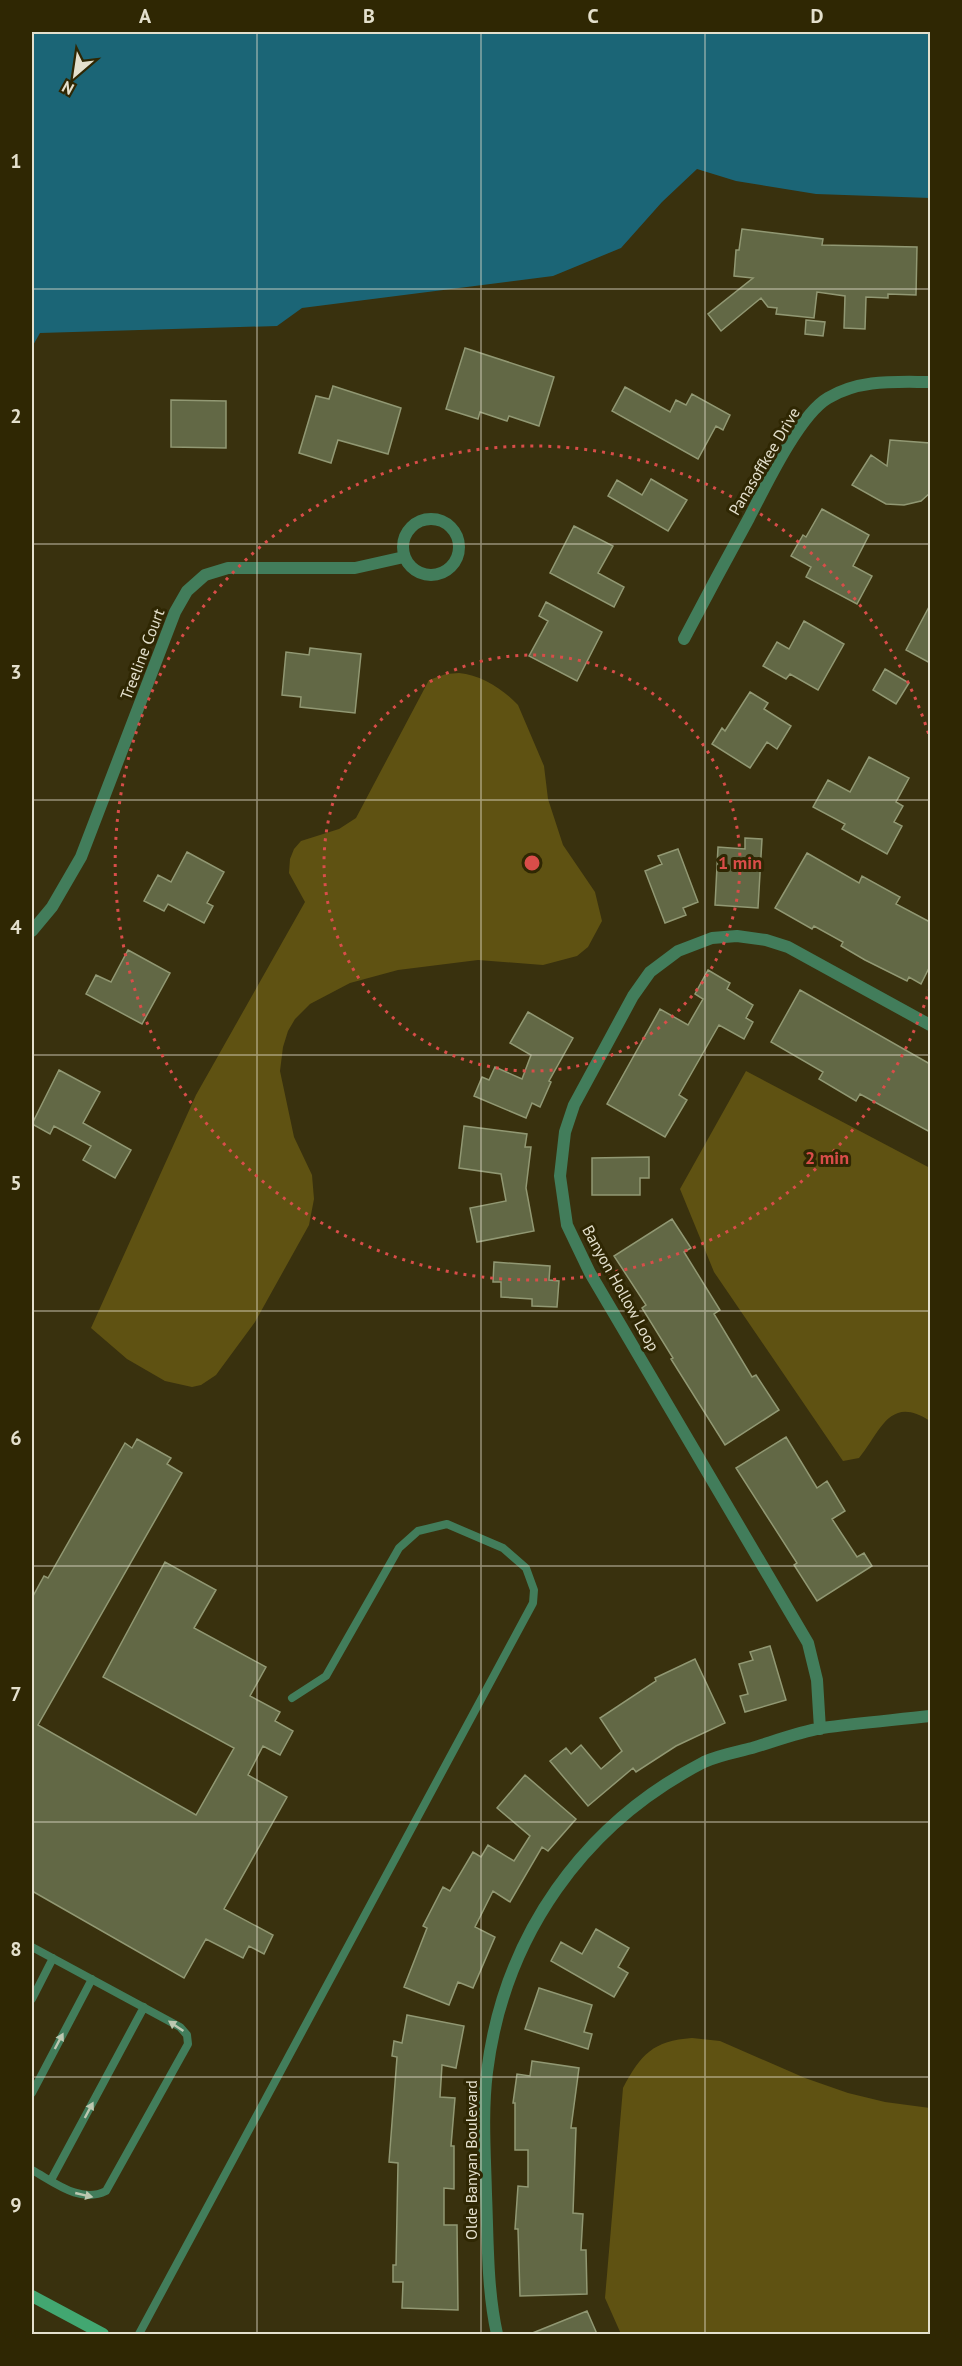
<svg xmlns="http://www.w3.org/2000/svg" width="962" height="2366" viewBox="0 0 962 2366" font-family="'PT Sans',sans-serif">
	<style>
		.green { fill: #5f5212 }
		.water { fill: #1b6576 }
		.building { fill: #626845; stroke: #919873; stroke-width: 1.5 }
		.lines { fill: none; stroke-linecap: round; stroke-linejoin: round }
		.lane { stroke: #427d5b; stroke-width: 8 }
		.street { stroke: #427d5b; stroke-width: 12 }
		.secondary { stroke: #42a771; stroke-width: 12 }
		.oneway { fill: #bcc7b0 }
		.grid { fill: none; stroke: #e4e0cd; stroke-width: 1.5; stroke-opacity: 0.55 }
		.ring { fill: none; stroke: #d94d49; stroke-width: 3; stroke-dasharray: 3 6 }
		.labels { text-anchor: middle; stroke-width: 6; stroke-linejoin: round; paint-order: stroke }
		.street-label { font-size: 16px; fill: #e4e0cd; stroke: #2f2703 }
		.centre { fill: #d94d49; stroke: #2f2703; stroke-width: 3 }
		.ring-label { font-size: 18px; text-anchor: middle; font-weight: bold; fill: #d94d49; stroke: #2f2703; stroke-width: 6; stroke-linejoin: round; paint-order: stroke }
		.neatline { fill: none; stroke: #e4e0cd; stroke-width: 2 }
		.grid-label { font-size: 20px; text-anchor: middle; font-weight: bold; fill: #e4e0cd }
	</style>
	<rect width="100%" height="100%" fill="#39310e"/>
	<path class="green" d="M459 673C481 675 503 689 518 705L544 766 548 799 563 845 595 892 602 921 588 947 577 956 543 965 478 960 398 970 350 983 310 1004 295 1019 288 1031 283 1047 280 1071 294 1137 312 1175 314 1199 309 1225 255 1322 216 1375 201 1385 192 1387 165 1381 127 1359 91 1328 196 1095 305 902 289 873 290 859 294 849 301 841 339 829 356 818 429 680 446 674Z
		M746 1071 930 1168V1421C889 1394 880 1433 859 1458L843 1461 714 1272 680 1189Z
		M692 2038 720 2041 805 2078 848 2093 885 2102 930 2108V2334H621L605 2298 623 2088C641 2054 653 2041 692 2038Z"/>
	<path class="water" d="M32 32H930V198L816 194 736 181 697 169 662 202 621 248 553 276 302 308 277 326 40 333 32 347Z"/>
	<path class="building" d="M742 229 823 239 822 245 917 247 916 295 888 294V298L866 297 865 329 844 328 845 296 817 292 814 318 776 314 777 308 768 307 761 298 721 331 708 314 753 278 734 276 736 250H739Z
		M806 320 825 322 823 336 805 334Z
		M465 348 554 377 539 426 509 416 507 421 480 412 478 419 446 409Z
		M333 386 401 408 388 454 338 440 331 463 299 453 316 396 329 399Z
		M625 387 670 412 676 400 686 405 692 394 730 415 723 430 716 426 698 459 612 411Z
		M171 400 226 401V448L171 447Z
		M890 440 930 443V493L921 501 904 505 886 504 852 485 871 455 887 466Z
		M651 479 687 500 668 531 608 496 617 480 642 495Z
		M822 509 869 535 853 566 872 576 857 604 806 577 811 567 791 556 803 535 806 537Z
		M574 526 613 546 598 573 624 587 614 607 550 573Z
		M546 602 602 632 577 681 529 656 548 621 539 616Z
		M930 605V663L906 650Z
		M804 621 844 644 818 690 790 674 786 679 763 666 777 642 789 649Z
		M310 648 361 654 355 713 300 707 301 697 282 695 286 652 309 655Z
		M885 669 909 683 896 704 873 690Z
		M750 692 768 703 764 709 791 726 777 749 767 742 750 768 712 744 722 728 725 731Z
		M869 757 909 778 896 802 903 806 894 822 902 826 887 854 842 829 845 824 813 807 828 780 850 792Z
		M745 838 762 839 758 908 715 905 718 847 745 849Z
		M678 849 698 902 683 908 686 915 665 923 645 871 662 864 658 856Z
		M187 852 224 872 207 903 213 906 204 923 168 904 164 911 144 901 158 875 171 882Z
		M807 853 859 883 862 876 900 897 896 904 930 922V966L921 984 909 977 907 981 865 960 841 946 843 942 814 926 812 929 775 908Z
		M128 950 170 973 142 1024 86 994 96 975 111 982Z
		M708 970 730 983 727 989 753 1005 746 1018 753 1022 744 1039 719 1025 679 1095 687 1100 665 1137 607 1104 660 1009 688 1025 703 999 695 994Z
		M800 990 930 1064V1132L860 1094 856 1101 819 1079 823 1072 771 1042Z
		M528 1012 573 1038 549 1081 551 1082 540 1107 532 1103 526 1118 474 1096 482 1077 489 1080 495 1067 522 1079 531 1055 510 1043Z
		M59 1070 100 1092 83 1123 131 1150 115 1178 83 1160 91 1146 54 1126 50 1134 32 1124Z
		M464 1126 527 1134 525 1147H531L526 1188 534 1231 477 1242 470 1208 506 1201 501 1174 459 1168Z
		M649 1157V1178H640V1195H592V1158Z
		M672 1219 691 1248 684 1252 720 1310 714 1314 752 1377 756 1375 779 1410 725 1445 671 1359 673 1358 642 1308 646 1305 614 1256Z
		M494 1262 550 1266 549 1280 559 1281 557 1307 532 1306V1299L501 1297V1282H493Z
		M786 1437 817 1488 827 1481 845 1511 832 1519 857 1557 864 1553 872 1566 817 1601 794 1565 797 1563 736 1468Z
		M137 1439 171 1458 167 1464 182 1473 38 1725 196 1815 234 1748 103 1677 165 1562 216 1590 194 1628 266 1667 250 1696 280 1712 275 1721 293 1731 280 1755 263 1746 248 1775 287 1797 224 1909 273 1935 264 1954 249 1946 243 1958 206 1939 184 1978 32 1891V1598L44 1576 48 1578 125 1443 132 1448Z
		M770 1646 786 1700 745 1712 740 1696 748 1694 739 1664 753 1660 750 1652Z
		M695 1659 725 1723 676 1746 636 1772 633 1768 588 1806 550 1761 566 1748 571 1754 581 1745 601 1769 622 1751 600 1718 656 1681 655 1678Z
		M525 1775 576 1819 548 1851 542 1847 510 1902 493 1891 475 1927 495 1937 473 1988 458 1982 449 2005 404 1987 427 1928 423 1926 443 1887 450 1891 473 1852 481 1857 488 1845 514 1861 530 1836 497 1808Z
		M596 1929 629 1948 618 1967 628 1973 614 1997 551 1961 561 1942 582 1954Z
		M539 1988 592 2005 584 2032 592 2034 588 2049 525 2029Z
		M407 2015 464 2026 456 2068 442 2065 440 2097 455 2098 451 2146H454V2189L444 2188V2225H457L458 2310 402 2308 403 2282H393V2265H396L398 2163 389 2162 397 2057 392 2056 394 2041 402 2043Z
		M532 2061 579 2068 571 2128H576L573 2213 583 2214 581 2250H586L587 2294 520 2296 518 2229H515L518 2186 528 2187V2150H515V2103H513L517 2074 530 2076Z
		M587 2311 597 2334H530Z"/>
	<g class="lines">
		<path class="lane" d="M32 1947 180 2027 187 2035 188 2044 106 2191C80 2204 54 2182 32 2170
			M32 1999 53 1958
			M32 2093 92 1979
			M51 2180 144 2007
			M139 2334 533 1603 534 1590 526 1568 503 1548 447 1524 418 1531 399 1548 326 1676 292 1698"/>
		<path class="street" d="M403 547a28 28 0 1 1 56 0a28 28 0 1 1-56 0Z
			M684 639C705 599 727 558 749 518 765 487 799 415 828 398 860 379 895 382 930 382
			M32 931 52 907 81 857 175 612 187 591 205 575 228 568H355L404 557
			M820 1729 817 1680 808 1643 590 1273 567 1225 560 1176 565 1132 574 1105 633 996 650 972 678 951 712 938 737 936 766 940 788 947 930 1025
			M497 2334C487 2289 488 2241 486 2194 485 2154 482 2112 487 2072 504 1936 583 1824 704 1762 719 1755 737 1752 752 1748 775 1741 799 1732 822 1728 858 1723 895 1720 930 1716"/>
		<path class="secondary" d="M32 2296 103 2334"/>
	</g>
	<defs><path id="oneway-solid" d="M-6-.8H1V-3.2L6.5 0L1 3.2V.8H-6Z" transform="scale(1.5)"/></defs>
	<g class="oneway">
		<use href="#oneway-solid" transform="translate(176 2026) rotate(-146)"/>
		<use href="#oneway-solid" transform="translate(59 2041) rotate(-62)"/>
		<use href="#oneway-solid" transform="translate(89 2110) rotate(-62)"/>
		<use href="#oneway-solid" transform="translate(84 2195) rotate(13)"/>
	</g>
	<path class="grid" d="M257 32V2334M481 32V2334M705 32V2334M32 289H930M32 544H930M32 800H930M32 1055H930M32 1311H930M32 1566H930M32 1822H930M32 2077H930"/>
	<g class="ring">
		<circle cx="532" cy="863" r="208"/>
		<path d="M930 988A417 417 0 1 1 930 738"/>
	</g>
	<g class="labels">
		<g class="street-label">
			<text transform="translate(764 461) rotate(-59)" y="6">Panasoffkee Drive</text>
			<text transform="translate(142 654) rotate(-69)" y="6">Treeline Court</text>
			<text transform="translate(621 1288) rotate(61)" y="6">Banyon Hollow Loop</text>
			<text transform="translate(471 2160) rotate(-90)" y="6">Olde Banyan Boulevard</text>
		</g>
	</g>
	<circle cx="532" cy="863" r="9" class="centre"/>
	<g class="ring-label">
		<text x="740" y="869">1 min</text>
		<text x="827" y="1164">2 min</text>
	</g>
	<rect width="962" height="2366" fill="none" stroke="#2f2703" stroke-width="66"/>
	<g transform="translate(75 75) rotate(209)" stroke="#2f2703" stroke-width="4.5" paint-order="stroke">
	<path d="M0-4.5L10 22L0 15L-10 22Z" fill="#e4e0cd"/>
	<text y="-9" font-size="16" font-weight="bold" text-anchor="middle" fill="#e4e0cd">N</text>
	</g>
	<rect x="33" y="33" width="896" height="2300" class="neatline"/>
	<g class="grid-label">
		<text x="145" y="23">A</text>
		<text x="369" y="23">B</text>
		<text x="593" y="23">C</text>
		<text x="817" y="23">D</text>
		<text x="16" y="168">1</text>
		<text x="16" y="423">2</text>
		<text x="16" y="679">3</text>
		<text x="16" y="934">4</text>
		<text x="16" y="1190">5</text>
		<text x="16" y="1445">6</text>
		<text x="16" y="1701">7</text>
		<text x="16" y="1956">8</text>
		<text x="16" y="2212">9</text>
	</g>
</svg>
